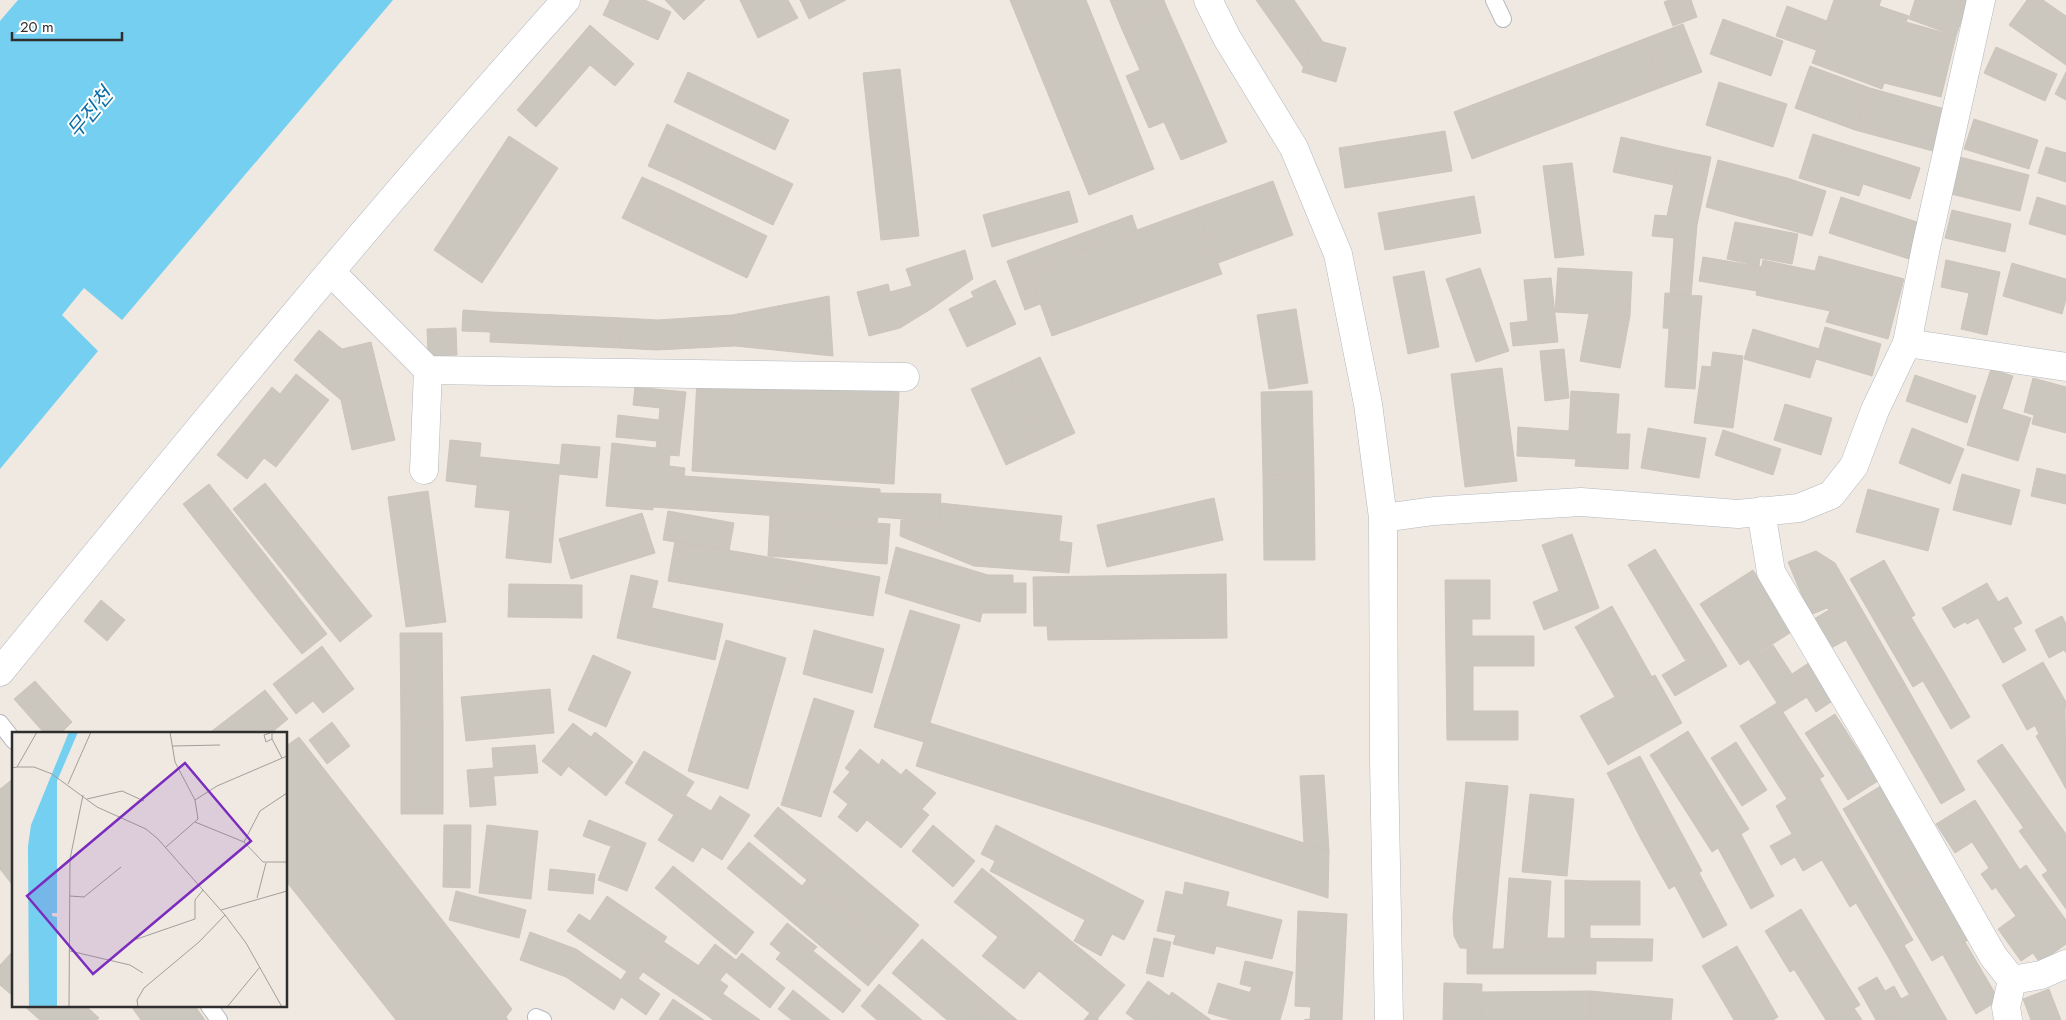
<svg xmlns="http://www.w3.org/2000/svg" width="2066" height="1020" viewBox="0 0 2066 1020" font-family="Jost,'Noto Sans KR',sans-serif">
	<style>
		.water { fill: #75cff0 }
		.building { fill: #cbc7bf; stroke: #cbc5ba }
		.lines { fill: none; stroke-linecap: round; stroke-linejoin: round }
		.service-casing { stroke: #b4b7c1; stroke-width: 18 }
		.minor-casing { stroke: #b4b7c1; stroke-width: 29 }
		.tertiary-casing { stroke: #b4b7c1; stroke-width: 29 }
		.service { stroke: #fff; stroke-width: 16 }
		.minor { stroke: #fff; stroke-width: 28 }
		.tertiary { stroke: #fff; stroke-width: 28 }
		.labels { text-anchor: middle; stroke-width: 4; stroke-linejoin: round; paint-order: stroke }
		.water-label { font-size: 21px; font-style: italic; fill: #0d6fa3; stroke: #fff }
		.inset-road { fill: none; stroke: #a29e99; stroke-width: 1 }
		.view { fill: #7b2cbf; fill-opacity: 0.15; stroke: #7b2cbf; stroke-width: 2.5 }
		.inset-edge { fill: none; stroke: #2e2e2e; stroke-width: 2.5 }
	</style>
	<rect width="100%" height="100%" fill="#efe9e1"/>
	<path class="water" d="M18 0H393L122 320 84 288 62 315 98 351 0 469V21Z"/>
	<path class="building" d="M610 0H645L671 12 658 40 603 15Z
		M665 0H705L684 20Z
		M740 0H788L798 18 758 38Z
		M800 0H846L809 19Z
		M1010 0H1086L1154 169 1089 195Z
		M1110 0H1164L1167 8 1121 27Z
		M1256 0H1294L1323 42 1312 39 1304 68Z
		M1669 0H1691L1697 17 1673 26 1664 2Z
		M1834 0H1881L1879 6 1909 16 1906 22 1956 36 1941 97 1884 83 1882 89 1812 63Z
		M1915 0H1945L1966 7 1956 36 1909 19Z
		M1945 0H1968L1966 7Z
		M2027 0H2043L2066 16V65L2009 25Z
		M1787 6 1827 21 1816 50 1776 36Z
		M1167 8 1227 142 1181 160 1164 122 1149 128 1126 76 1140 70 1121 27Z
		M1723 19 1783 41 1771 76 1710 54Z
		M1683 24 1702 72 1662 87 1644 39Z
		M590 25 634 64 615 86 590 65 536 127 517 110Z
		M1312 39 1346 48 1336 82 1302 72Z
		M1644 39 1662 87 1472 159 1454 112Z
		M1996 47 2057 74 2045 101 1984 73Z
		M1810 66 1870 88 1855 130 1795 108Z
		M900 69 919 236 881 240 863 73Z
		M688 72 789 120 775 150 674 102Z
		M2066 72V100L2055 94Z
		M1719 82 1787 104 1773 147 1706 125Z
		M1870 88 1945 109 1933 151 1855 130Z
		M1974 119 2038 140 2029 169 1964 149Z
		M667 124 696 138 677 179 648 166Z
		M1445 131 1452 171 1345 188 1339 148Z
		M1813 134 1920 168 1910 199 1863 184 1859 196 1799 178Z
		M509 136 558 168 482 283 434 250Z
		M1621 137 1681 151 1674 185 1613 172Z
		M696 138 793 184 773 225 677 179Z
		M2046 147 2066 153V182L2038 173Z
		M1681 151 1711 157 1697 225 1691 296 1670 294 1674 238 1652 236 1655 215 1667 216Z
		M1960 157 2029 175 2020 211 1951 194Z
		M1718 160 1787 178 1826 191 1812 236 1706 207Z
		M1572 163 1584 255 1555 258 1543 166Z
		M642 177 671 190 651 232 622 218Z
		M1273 181 1293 235 1218 263 1197 208Z
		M671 190 767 236 747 278 651 232Z
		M1069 191 1078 222 992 247 983 215Z
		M1474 196 1481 233 1385 250 1378 213Z
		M1841 197 1920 223 1909 259 1829 233Z
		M2037 197 2066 206V235L2029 224Z
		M1197 208 1222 274 1052 336 1028 270Z
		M1952 210 2011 224 2005 252 1945 238Z
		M1132 215 1137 230 1028 270 1040 304 1025 310 1007 261Z
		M1735 222 1798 234 1792 264 1760 258 1759 266 1727 259Z
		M965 250 973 279 931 309 900 328 869 336 857 292 888 284 890 292 912 286 906 269Z
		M1819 256 1904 279 1888 339 1826 322 1830 311 1756 295 1763 260 1815 271Z
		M1703 257 1762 267 1757 291 1699 281Z
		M1946 260 2000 272 1987 335 1961 329 1969 293 1941 287Z
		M2012 263 2066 279V299L2062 314 2003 296Z
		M1480 268 1509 351 1476 362 1446 279Z
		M1558 268 1632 272 1630 316 1555 312Z
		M1424 271 1439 347 1408 354 1393 277Z
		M1551 278 1558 342 1513 346 1510 323 1528 321 1524 280Z
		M995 280 1016 324 967 347 949 309 974 297 971 292Z
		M1665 293 1702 296 1699 330 1663 328Z
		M829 296 833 356 735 346 732 315Z
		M1296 309 1308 383 1269 389 1257 315Z
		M463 310 491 312 490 332 462 331Z
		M491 312 622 318 620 348 490 342Z
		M1589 314 1630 316 1620 368 1580 361Z
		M732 315 735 346 656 350 620 348 622 318 658 320Z
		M1825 327 1881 344 1872 376 1816 359Z
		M456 328 457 355 428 356 427 329Z
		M1669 329 1699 330 1695 389 1665 387Z
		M1753 329 1819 349 1810 378 1744 359Z
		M319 330 342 349 371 342 395 440 352 450 341 400 294 360Z
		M1564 349 1569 398 1545 401 1540 351Z
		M1713 352 1743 356 1733 428 1694 423 1702 366 1711 367Z
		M1040 357 1075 433 1043 448 1008 372Z
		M1502 368 1517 481 1465 487 1451 374Z
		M1991 369 2013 376 2002 409 1980 402Z
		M1008 372 1043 448 1006 465 971 389Z
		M296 374 329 400 276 467 264 458 247 479 217 455 272 387 280 394Z
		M1915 375 1976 396 1967 423 1906 401Z
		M2033 378 2066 387V433L2032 424 2034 415 2024 412Z
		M697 380 899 392 894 484 692 471Z
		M635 387 686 392 679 456 670 455 669 466 685 468 684 476 880 489V493L941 494 939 522 878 517 877 523 653 507V510L606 506 612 443 656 448 657 441 616 437 618 415 659 420 660 408 633 405Z
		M1312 391 1314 474 1263 475 1261 392Z
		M1571 391 1619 394 1616 434H1630L1628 469 1575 466 1576 459 1517 456 1518 427 1569 431Z
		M1980 402 2031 418 2018 461 1967 445Z
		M1785 404 1832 418 1821 455 1774 440Z
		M1648 428 1706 438 1699 478 1641 468Z
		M1912 428 1964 449 1950 484 1899 463Z
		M1723 430 1781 449 1773 475 1715 455Z
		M450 440 481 443 477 485 446 481Z
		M562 444 600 447 597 478 559 474Z
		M480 457 560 465 555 515 475 507Z
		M2037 468 2066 475V504L2031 496Z
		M1314 474 1315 560H1264L1263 475Z
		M1962 474 2020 490 2011 525 1953 510Z
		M265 483 372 616 340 642 233 509Z
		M209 484 264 553 238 574 183 504Z
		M1868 489 1939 509 1928 551 1856 532Z
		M428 491 446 622 406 627 388 497Z
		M1214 498 1223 540 1107 567 1097 525Z
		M940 503 1062 516 1059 541 1072 543 1069 573 974 566 900 536 901 520 939 522Z
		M510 511 555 515 551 563 506 558Z
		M668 511 734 523 729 551 663 540Z
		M642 513 655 553 571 579 559 539Z
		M770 516 890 524 887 564 768 556Z
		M1572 534 1599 608 1544 630 1533 602 1559 591 1542 545Z
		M675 541 803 563 796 603 668 581Z
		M896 547 988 575H1013V583H1026V613H982L980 622 885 593Z
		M1655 549 1714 644 1685 660 1628 565Z
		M1816 551 1835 563 1905 684 1880 699 1846 640 1831 648 1814 619 1829 610 1827 608 1810 615 1788 562Z
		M264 553 282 576 256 597 238 574Z
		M1884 560 1915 615 1882 634 1850 579Z
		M803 563 880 577 873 616 796 603Z
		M1753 570 1793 631 1740 665 1700 604Z
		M1226 574 1227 638 1048 640 1047 626H1034L1033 577Z
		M631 575 658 581 643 644 617 638Z
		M282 576 327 634 302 654 256 597Z
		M1445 580H1490V619H1472V636H1534V666H1473V711H1518V740H1447Z
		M1987 583 1998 602 2007 597 2022 623 2013 628 2026 650 2003 663 1978 618 1967 624 1965 622 1954 628 1942 608Z
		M509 584 582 585V618L508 617Z
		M101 600 125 620 107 641 84 621Z
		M1612 606 1652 677 1615 697 1575 627Z
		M652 608 723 624 715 660 643 644Z
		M910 610 960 625 924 742 874 727Z
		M2062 616 2066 624V653L2064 650 2049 658 2035 630Z
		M1911 617 1942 669 1913 687 1882 634Z
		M814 630 884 649 872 693 803 674Z
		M400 633H442L443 722H401Z
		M726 640 786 658 748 789 688 771Z
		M1714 644 1727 666 1675 696 1662 675Z
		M1773 645 1807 697 1783 712 1749 660Z
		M322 646 354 689 323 713 313 701 296 714 273 684Z
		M593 655 631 672 606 727 568 710Z
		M1810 662 1834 700 1816 712 1792 674Z
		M2043 662 2066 702V708L2027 730 2002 685Z
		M1942 669 1970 717 1951 729 1923 681Z
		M1655 675 1682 723 1608 765 1580 716Z
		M35 681 72 722 60 734H45L14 699Z
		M1905 684 1965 790 1941 804 1880 699Z
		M550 689 554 733 466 741 461 697Z
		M265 690 288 719 270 734H208Z
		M814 698 854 711 821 817 781 805Z
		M1777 703 1824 776 1787 799 1740 726Z
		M2065 709 2066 775 2060 778 2036 736 2039 734 2035 726Z
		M1835 714 1878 781 1848 800 1805 733Z
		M332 722 350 746 327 764 309 740Z
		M401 722H443V814H401Z
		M573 723 591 737 561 776 542 761Z
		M930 723 1329 851 1328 898 916 766Z
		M1688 731 1749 829 1741 834 1774 896 1751 909 1718 848 1712 852 1650 755Z
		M595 732 633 762 606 796 568 766Z
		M299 737 512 1009 506 1017 508 1020H396L286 881V746Z
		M1736 742 1767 790 1742 806 1711 758Z
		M2002 744 2048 809 2023 827 1977 761Z
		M535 745 538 773 494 776 492 748Z
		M860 749 879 765 882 759 901 775 906 769 936 793 922 809 929 815 901 848 867 820 857 832 838 817 848 804 833 792 850 772 845 768Z
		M644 751 694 782 674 815 625 783Z
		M1640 756 1675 821 1641 839 1607 773Z
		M493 768 496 805 470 807 467 770Z
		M1324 775 1329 851 1304 843 1300 776Z
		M2066 775V789L2060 778Z
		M14 778V887L0 869V789Z
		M1819 778 1913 940 1887 955 1856 903 1850 907 1822 860 1803 871 1795 857 1781 865 1770 846 1792 834 1776 806Z
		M1466 782 1508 786 1499 875 1457 871Z
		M1884 784 1933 869 1892 893 1843 809Z
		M1530 794 1574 799 1567 876 1522 872Z
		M686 796 711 811 720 796 750 815 722 860 702 847 693 862 658 840Z
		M1975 800 2020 870 1992 890 1981 874 1989 868 1972 842 1955 853 1936 824Z
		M778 807 831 851 807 880 754 836Z
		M2048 809 2066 834V858L2048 871 2019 831Z
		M589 820 617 831 610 846 583 836Z
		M1675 821 1702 871 1669 889 1641 839Z
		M444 825H471L470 888 443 887Z
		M487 825 538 831 531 899 479 893Z
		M933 825 975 861 953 887 912 851Z
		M996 825 1144 901 1124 940 1112 934 1101 956 1074 941 1085 920 990 871 995 861 981 854Z
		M617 831 646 843 627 891 598 880Z
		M749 842 802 886 780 912 727 868Z
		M831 851 919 925 895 954 807 880Z
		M2066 858V909L2042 875Z
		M2026 865 2066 920V944L2040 963 2033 953 2021 961 1998 929 2016 916 1996 888Z
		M673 866 754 932 736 955 655 888Z
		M982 868 1125 985 1097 1019 1039 971 1024 989 982 956 998 937 954 902Z
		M550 869 595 874 593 894 548 890Z
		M1933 869 1973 937 1932 961 1892 893Z
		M1457 871 1499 875 1492 949 1460 948 1454 936 1453 917Z
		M1699 873 1727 925 1703 938 1675 886Z
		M1509 878 1551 881 1546 949H1504Z
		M807 880 895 954 868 986 780 912Z
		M1565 880 1590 881V938H1565Z
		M1590 881H1640V925H1590Z
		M1185 882 1229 892 1226 906 1282 920 1272 959 1216 946 1214 954 1173 944 1176 935 1157 931 1166 891 1183 895Z
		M456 891 526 910 519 938 449 920Z
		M607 896 667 937 638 979 567 931 579 914 590 921Z
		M1801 909 1826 950 1790 972 1765 931Z
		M1298 911 1347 914 1342 1020H1304L1310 1019 1311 1007 1295 1006Z
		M787 923 817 947 813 951 861 990 843 1013 776 959 781 953 770 944Z
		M530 932 576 949 621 980 627 971 660 994 646 1015 621 997 614 1010 566 977 520 960Z
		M1154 938 1171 942 1163 977 1146 973Z
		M1547 938 1653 939 1652 961H1596V974H1467V949H1546Z
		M922 939 991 998 973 1020H947L892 973Z
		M664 942 728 986 708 1016 643 972Z
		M1965 942 1999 1000 1976 1014 1943 955Z
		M715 944 736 960 720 980 698 966Z
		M1904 945 1927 985 1909 994 1887 955Z
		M1737 946 1778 1017 1773 1020H1734L1702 966Z
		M14 950V997L0 985V965Z
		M1826 950 1860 1005 1834 1020H1826L1794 969Z
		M742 953 785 988 770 1008 726 972Z
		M1245 961 1293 972 1285 1003 1250 992 1252 987 1240 984Z
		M1877 977 1885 991 1894 986 1906 1008 1886 1020H1876L1858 988Z
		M1148 981 1169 996 1152 1020H1135L1126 1013Z
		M1218 983 1285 1003 1280 1020H1232L1208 1013Z
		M1444 983 1482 984 1481 1020H1443Z
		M879 984 922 1020H877L861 1006Z
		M1927 985 1947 1020H1886L1906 1008 1901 999Z
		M2049 989 2061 1020H2031L2023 999Z
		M793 990 830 1020H792L778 1009Z
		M1591 991 1673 999 1671 1020H1591Z
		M1591 991V1020H1481L1482 992Z
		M1172 992 1211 1020H1152Z
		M723 994 760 1020H713L708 1016Z
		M991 998 1017 1020H973Z
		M673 999 704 1020H659Z
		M24 1006H86L99 1018 97 1020H40Z
		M131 1006H195L205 1020H141Z
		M1854 1008 1862 1020H1834Z
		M1090 1013 1097 1019 1099 1020H1084Z"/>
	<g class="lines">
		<g class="service-casing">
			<path id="service" d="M1494 0 1503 19
				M0 723 14 741
				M209 1006 219 1020
				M536 1017 543 1020"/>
		</g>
		<g class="minor-casing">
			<path id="minor" d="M331 272 428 370 905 377
				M1907 343 1926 247 1981 0
				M424 470 428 370
				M1761 511 1771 572 1872 743 1993 956 2012 980 2041 975 2066 964
				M2008 1020 2006 1007 2012 980"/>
		</g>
		<g class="tertiary-casing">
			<path id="tertiary" d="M1208 0 1227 38 1294 148 1338 254 1368 404 1383 518 1384 762 1389 1020
				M1383 518 1434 511 1581 502 1738 514 1799 508 1831 495 1854 466 1875 410 1907 343 2066 367
				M0 672C185 445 371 218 566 0"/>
		</g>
		<use href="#service" class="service"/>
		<use href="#minor" class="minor"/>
		<use href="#tertiary" class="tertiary"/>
	</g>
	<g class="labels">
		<g class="water-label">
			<text transform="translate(90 113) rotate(-50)" y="7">무진천</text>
		</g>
	</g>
	<g transform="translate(12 732)">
		<rect width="275" height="275" fill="#efe9e1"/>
		<path d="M57 0H66L45 49V181H40V184L45 185V275H17L16 114 19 93Z" fill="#75cff0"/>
		<path class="inset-road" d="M158 0 163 30 183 68M260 0V7L270 26M258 1 252 3 254 10 260 7M160 14 208 13M5 35H22L40 42 85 75 134 97 146 107 213 183 234 211 270 275M0 36 5 35 25 0M56 52 79 0M75 67 110 59 132 69M183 90 232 110 248 79 275 61M232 110 251 130H275M154 115 186 87 183 68 205 54 275 24M58 164 72 165 109 135M245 166 254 131M209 178 275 159M122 208 183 187V168L191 158M58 219 118 233 131 241M57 275 58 127 71 63M126 275 125 268 132 256 187 210 213 183M215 275 248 235"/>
		<path class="view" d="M173 31 239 109 81 242 15 164Z"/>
		<rect width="275" height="275" class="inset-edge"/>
	</g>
	<path d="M12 32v8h110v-8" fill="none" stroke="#2e2e2e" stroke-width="2.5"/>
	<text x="20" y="32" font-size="15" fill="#2e2e2e" stroke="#ffffff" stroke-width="4" paint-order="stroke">20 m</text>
</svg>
